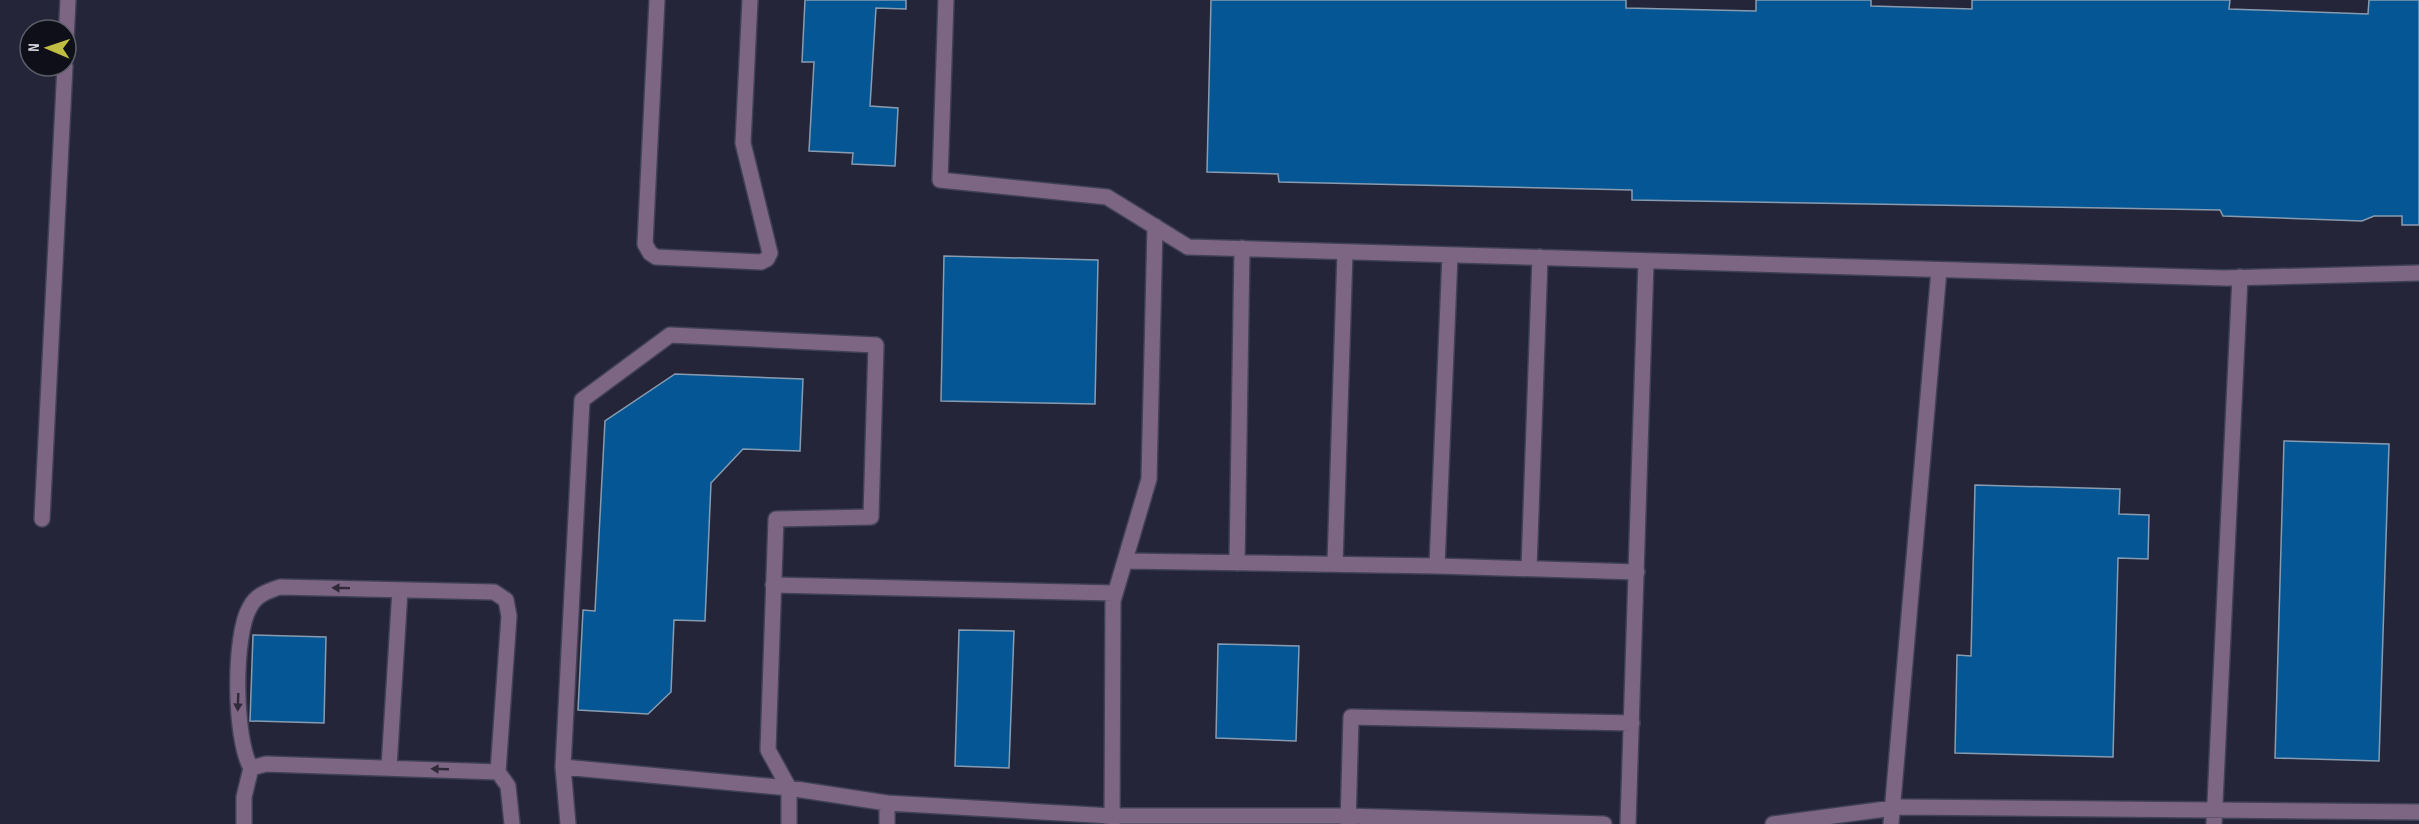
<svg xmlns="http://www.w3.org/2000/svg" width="2419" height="824" viewBox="0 0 2419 824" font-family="'Sofia Sans Condensed',sans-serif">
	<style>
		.building { fill: #045794; stroke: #889cb1; stroke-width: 1.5 }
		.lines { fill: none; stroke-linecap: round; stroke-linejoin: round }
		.minor-casing { stroke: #414155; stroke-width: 18 }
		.minor { stroke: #7d6684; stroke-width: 15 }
		.oneway { fill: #302939 }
	</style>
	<rect width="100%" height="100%" fill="#25253a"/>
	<path class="building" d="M805 0H906V9L876 8 870 106 898 108 895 166 852 164 853 153 809 151 814 62H802Z
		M1211 0H1626V8L1756 11V0H1871V6L1972 9V0H2230L2229 9 2368 14 2369 0H2419V225H2402V216H2374L2362 221 2223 216 2220 210 1632 200V190L1279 182 1278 174 1207 172Z
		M944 256 1098 260 1095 404 941 401Z
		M675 374 803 379 800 451 743 449 711 483 705 621 674 620 671 692 648 714 578 710 583 610 595 611 605 421Z
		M2284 441 2389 444 2379 761 2275 758Z
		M1975 485 2120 489 2119 514 2149 515 2148 559 2118 558 2113 757 1955 753 1957 655 1971 656Z
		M959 630 1014 631 1009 768 955 766Z
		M253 635 326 637 324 723 250 721Z
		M1218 644 1299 646 1296 741 1216 738Z"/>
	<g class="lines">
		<g class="minor-casing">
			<path id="minor" d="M657 0 645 244 650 253 656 257 761 262 767 259 770 253 743 143 750 0
				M946 0 940 180 1107 197 1188 247 2225 278 2419 273
				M66 41 68 0
				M42 519 65 66
				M1125 561 1437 566 1450 255
				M1237 563 1242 248
				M1335 564 1345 252
				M1437 566 1637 572
				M1529 568 1540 257
				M773 585 1115 593
				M389 767 400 590
				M563 767 582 400 670 335 876 345 871 517 776 519 768 750 789 788V824
				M251 768 266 764 498 772
				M244 824V797L251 768C234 739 233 635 250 607 256 595 268 591 280 587L494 592 506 600 509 616 498 772 508 786 512 824
				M568 824 563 767 789 788 887 803 1112 816H1348L1604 824
				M887 824V803
				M1112 824 1113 601 1149 479 1155 226
				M1348 824 1351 717 1632 723
				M1628 824 1646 261
				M1773 824 1901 807 2419 812
				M1891 824 1939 270
				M2214 824 2240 277"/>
		</g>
		<use href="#minor" class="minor"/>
	</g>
	<defs><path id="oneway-solid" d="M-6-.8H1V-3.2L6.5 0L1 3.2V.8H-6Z" transform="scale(1.5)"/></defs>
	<g class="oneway">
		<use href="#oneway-solid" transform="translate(341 588) rotate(-179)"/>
		<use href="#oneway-solid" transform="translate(238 702) rotate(92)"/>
		<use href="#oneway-solid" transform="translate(440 769) rotate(-178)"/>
	</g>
	<g transform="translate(48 48) rotate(272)"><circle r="28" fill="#0f0f19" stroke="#5f5f6a" stroke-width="1.5"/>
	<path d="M0-4.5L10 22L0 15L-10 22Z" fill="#bfbe42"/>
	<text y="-9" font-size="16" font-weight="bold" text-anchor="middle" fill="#d6d6e4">N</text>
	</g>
</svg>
